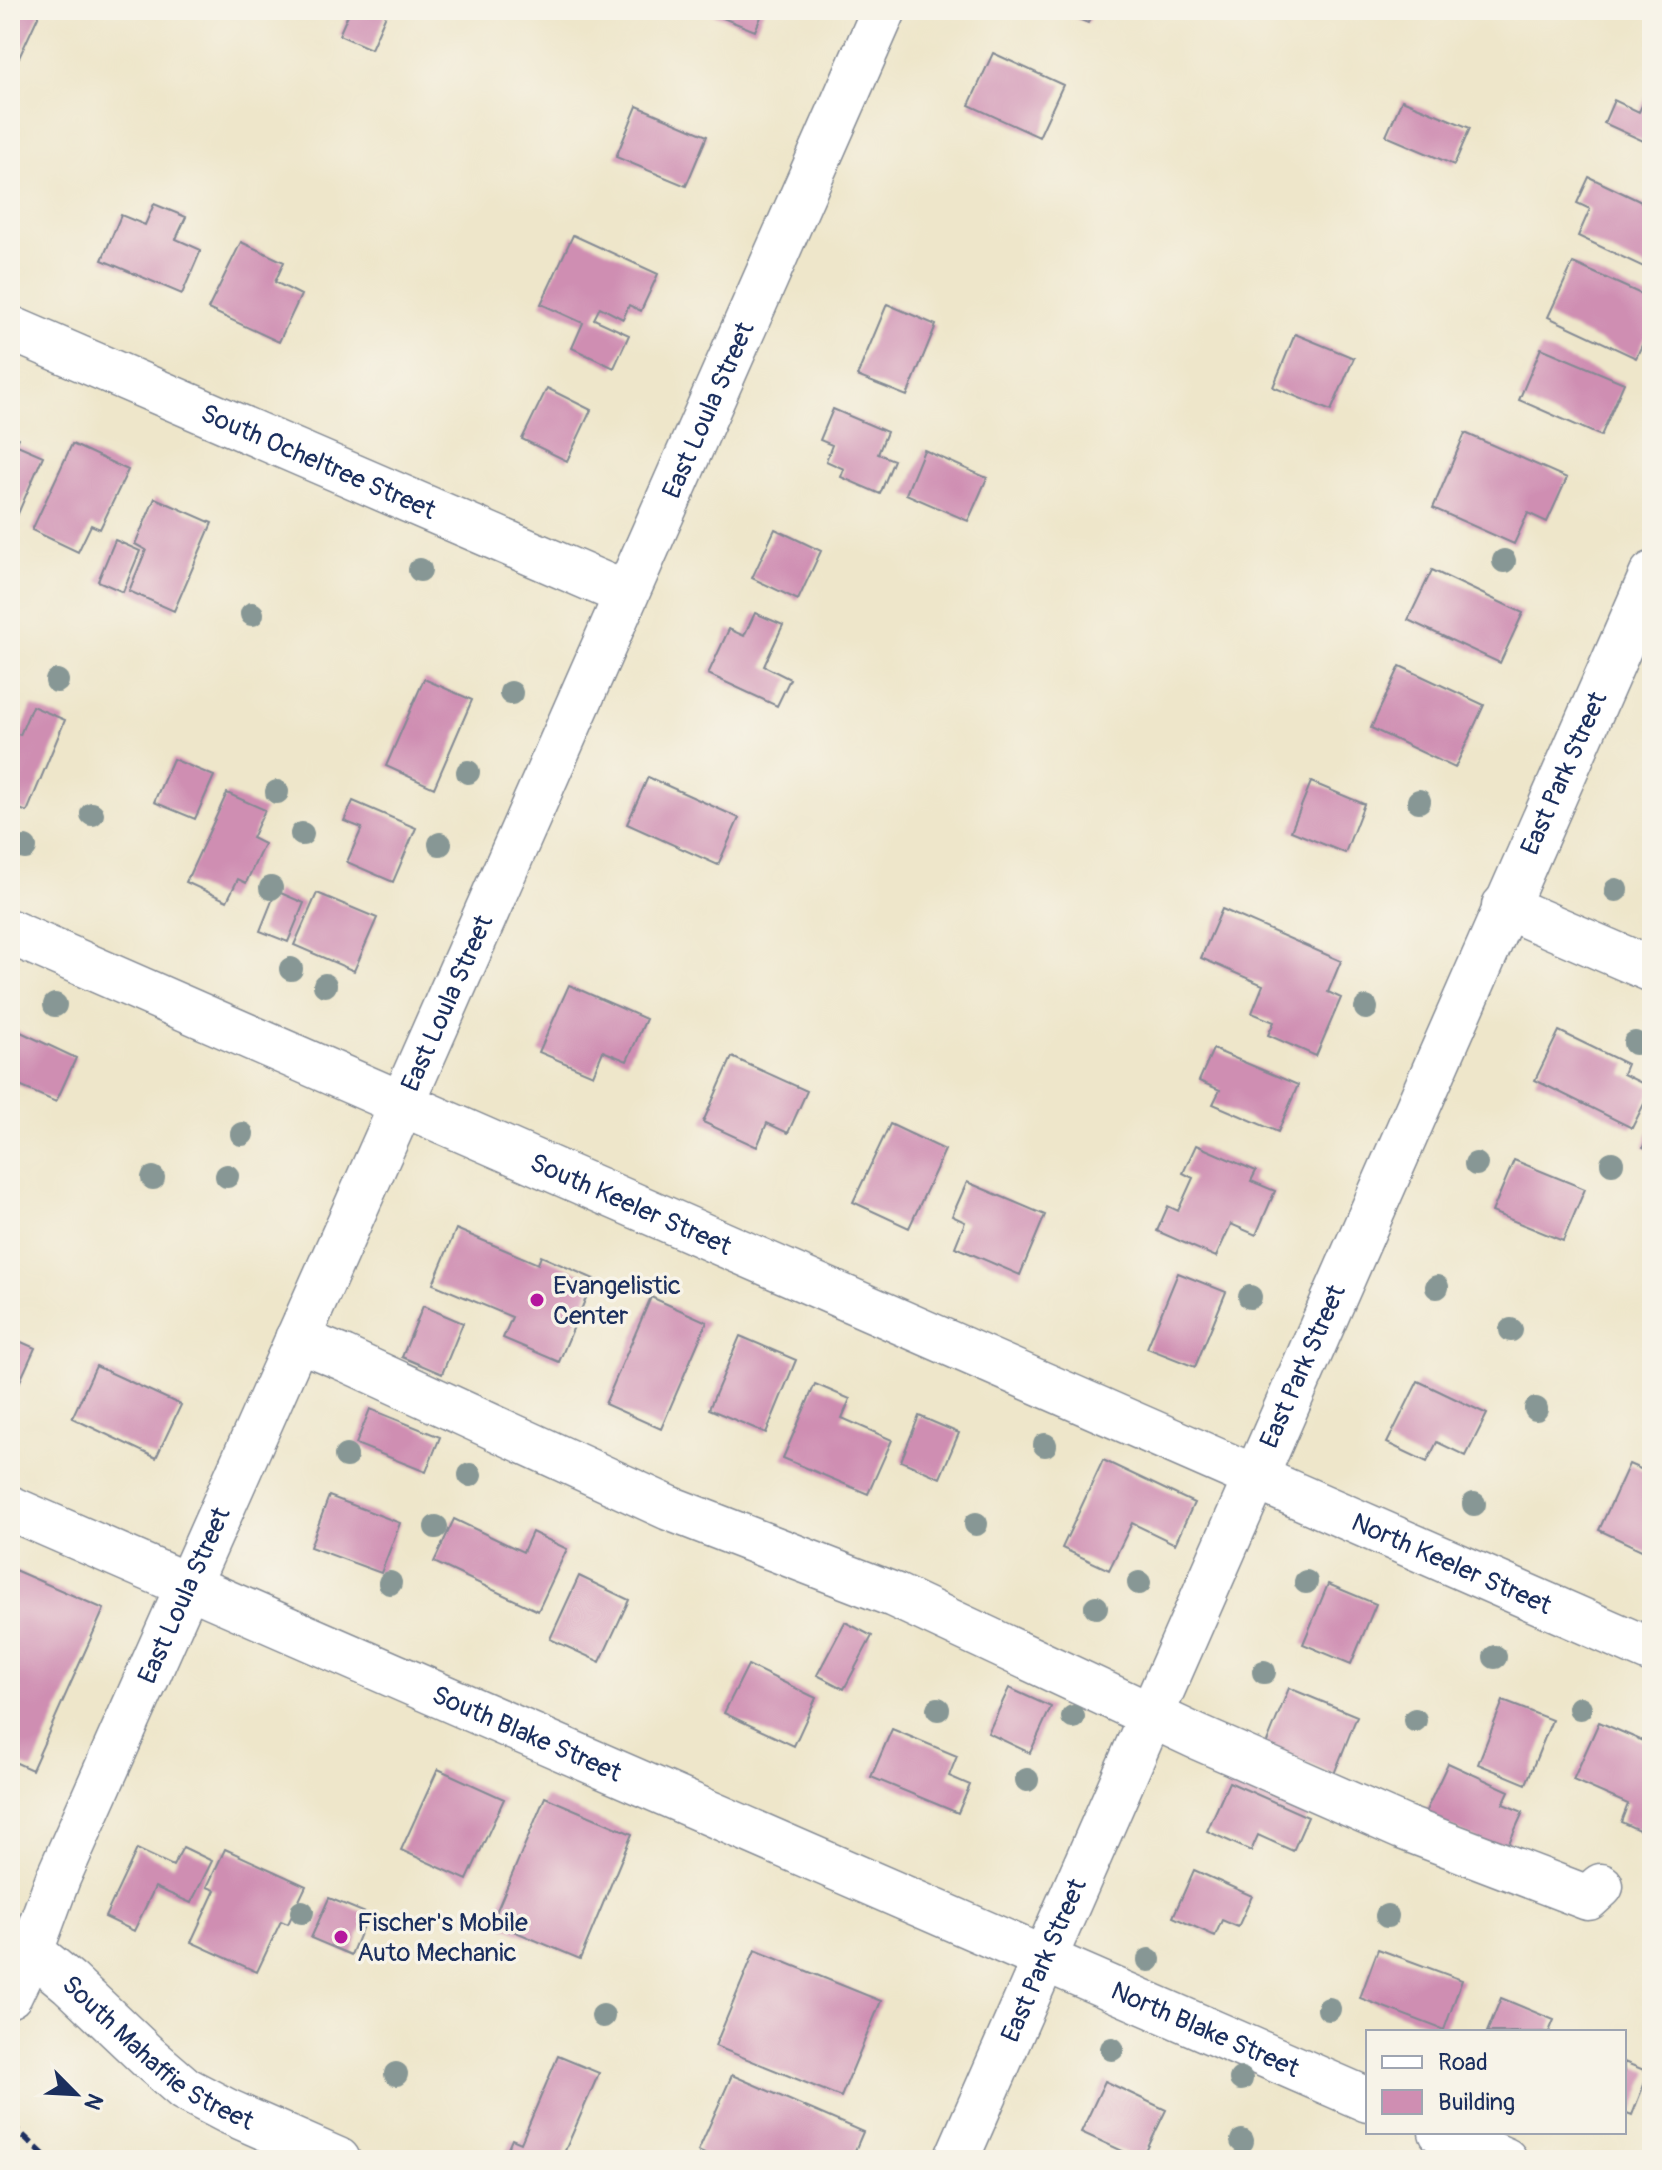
<svg xmlns="http://www.w3.org/2000/svg" width="1662" height="2170" viewBox="0 0 1662 2170" font-family="Pangolin,sans-serif">
	<style>
		.building { fill: #cf8eb2 }
		.lines { fill: none; stroke-linecap: round; stroke-linejoin: round }
		.minor-casing { stroke: #848a94; stroke-width: 47 }
		.minor { stroke: #fff; stroke-width: 44 }
		.rail { stroke: #1b2f5e; stroke-width: 6; stroke-dasharray: 12 6; stroke-linecap: butt }
		.tree { fill: #879795 }
		.poi-dot { fill: #b5179e; stroke: #f7f3e8; stroke-width: 3 }
		.labels { text-anchor: middle; stroke-width: 7; stroke-linejoin: round; paint-order: stroke }
		.street-label { font-size: 26px; fill: #1b2f5e; stroke: #f7f3e8 }
		.poi-label { font-size: 26px; fill: #1b2f5e; stroke: #f7f3e8; text-anchor: start }
	</style>
	<rect width="100%" height="100%" fill="#f7f3e8"/>
	<filter id="ink" filterUnits="userSpaceOnUse"><feTurbulence type="fractalNoise" baseFrequency=".0125" numOctaves="2"/><feDisplacementMap in="SourceGraphic" scale="16" xChannelSelector="R" yChannelSelector="G"/><feConvolveMatrix kernelMatrix="1 2 1 2 8 2 1 2 1" color-interpolation-filters="sRGB"/></filter>
	<filter id="wash" filterUnits="userSpaceOnUse"><feTurbulence type="fractalNoise" baseFrequency=".006" numOctaves="4" result="noise"/><feDisplacementMap in="SourceGraphic" scale="32" xChannelSelector="R" yChannelSelector="G"/><feGaussianBlur stdDeviation="1.8" result="paint"/><feColorMatrix in="noise" values="0 0 0 0 0 0 0 0 0 0 0 0 0 0 0 0 0 1.4 0 .05"/><feComposite in="paint" operator="in"/></filter>
	<g filter="url(#wash)">
		<rect width="100%" height="100%" fill="#eee6ca"/>
		<g id="blocks">
			<path class="building" d="M10 10H41L18 60 10 56Z
				M350 10H388L371 49 339 35Z
				M703 10H764L755 31Z
				M1056 10H1094L1088 23Z
				M993 53 1063 85 1039 137 969 105Z
				M1649 90 1652 91V145L1604 123 1614 100 1639 112Z
				M1402 100 1470 128 1454 165 1386 136Z
				M637 106 707 136 686 186 616 157Z
				M1589 177 1652 207V271L1578 236 1590 209 1577 203Z
				M154 204 186 217 176 239 201 250 182 294 102 260 121 215 145 225Z
				M573 235 658 274 641 311 629 305 623 319 600 307 594 319 629 335 614 368 572 348 583 323 541 304Z
				M241 242 284 262 275 282 301 295 279 342 208 309Z
				M1573 263 1652 299V324L1636 358 1548 317Z
				M887 304 936 325 907 396 857 376Z
				M1295 334 1354 358 1331 411 1273 387Z
				M1541 348 1624 383 1601 436 1519 400Z
				M547 388 591 410 567 461 522 439Z
				M833 409 887 432 878 454 894 460 880 494 841 477 844 469 826 461 832 445 820 440Z
				M1465 433 1567 478 1547 522 1528 513 1514 544 1433 508Z
				M10 434 18 438 15 444 43 456 10 532Z
				M72 444 128 470 100 529 91 525 78 552 32 530Z
				M924 450 987 478 968 521 906 494Z
				M155 498 212 523 174 611 129 591 146 550 135 544Z
				M775 529 821 551 798 600 752 578Z
				M115 540 140 551 123 592 98 581Z
				M1432 570 1523 613 1500 663 1408 620Z
				M755 613 783 625 764 666 790 679 777 706 708 674 729 629 744 636Z
				M1400 666 1484 705 1455 768 1371 728Z
				M424 679 472 700 434 788 386 766Z
				M32 706 65 720 27 812 10 805V731L20 735Z
				M173 759 214 776 195 819 154 802Z
				M648 777 739 818 718 865 627 824Z
				M1311 782 1364 804 1345 853 1291 831Z
				M227 793 265 810 252 838 264 844 246 883 238 879 227 901 186 882Z
				M353 801 416 828 393 882 347 862 362 828 344 821Z
				M276 891 304 903 288 942 260 931Z
				M317 893 377 918 354 971 294 945Z
				M1222 909 1341 961 1328 992 1341 998 1316 1056 1268 1035 1274 1022 1252 1013 1263 985 1201 958Z
				M569 985 646 1019 627 1061 603 1051 593 1075 539 1052Z
				M10 1027 76 1058 56 1102 13 1083 10 1090Z
				M1559 1031 1627 1064 1623 1074 1652 1088 1632 1128 1535 1080Z
				M1213 1049 1298 1085 1278 1132 1213 1104 1220 1090 1199 1081Z
				M732 1057 807 1091 788 1133 767 1123 757 1147 703 1122Z
				M890 1124 945 1150 909 1228 853 1202Z
				M1652 1125V1151L1643 1147Z
				M1196 1145 1256 1171 1251 1181 1275 1191 1256 1235 1231 1224 1216 1257 1157 1231 1168 1206 1178 1211 1193 1178 1183 1173Z
				M1514 1160 1585 1189 1563 1241 1492 1212Z
				M967 1182 1045 1215 1020 1275 955 1247 965 1222 952 1216Z
				M456 1229 538 1264 541 1256 594 1279 559 1362 503 1338 512 1317 433 1284Z
				M1178 1273 1226 1292 1195 1367 1147 1348Z
				M651 1297 707 1322 661 1429 605 1404Z
				M423 1306 463 1323 442 1374 402 1357Z
				M740 1336 796 1360 766 1433 709 1409Z
				M10 1337 35 1348 10 1403Z
				M96 1366 181 1405 156 1458 72 1418Z
				M1418 1381 1487 1414 1466 1456 1437 1442 1427 1462 1387 1443Z
				M815 1384 850 1399 842 1418 892 1440 868 1494 783 1458Z
				M370 1409 440 1437 426 1472 356 1444Z
				M919 1416 959 1433 940 1478 901 1461Z
				M1103 1460 1194 1503 1175 1544 1132 1523 1109 1570 1062 1548Z
				M1629 1464 1652 1474V1555L1599 1530Z
				M329 1496 400 1523 381 1573 310 1547Z
				M454 1519 523 1552 532 1532 567 1549 538 1611 434 1562Z
				M10 1568 104 1609 32 1770 10 1760Z
				M579 1576 629 1600 600 1662 550 1639Z
				M1328 1584 1376 1604 1351 1664 1303 1644Z
				M845 1622 872 1636 844 1689 817 1675Z
				M748 1665 816 1698 794 1746 724 1713Z
				M1009 1688 1051 1707 1030 1753 988 1733Z
				M1289 1688 1357 1716 1334 1774 1266 1745Z
				M1503 1701 1552 1720 1526 1784 1478 1764Z
				M1599 1722 1652 1745V1807L1641 1831 1621 1822 1628 1804 1573 1780Z
				M892 1729 957 1756 949 1776 970 1785 958 1813 871 1777Z
				M1448 1763 1509 1791 1503 1804 1523 1812 1505 1852 1424 1815Z
				M438 1769 504 1799 467 1880 401 1850Z
				M1229 1782 1308 1817 1293 1851 1258 1835 1251 1851 1207 1831Z
				M545 1797 632 1834 580 1959 492 1922Z
				M183 1847 212 1861 191 1903 155 1887 134 1931 105 1917 137 1849 173 1866Z
				M225 1849 306 1886 288 1924 281 1921 257 1972 191 1942 215 1890 207 1887Z
				M1194 1870 1252 1896 1238 1927 1222 1920 1215 1936 1173 1917Z
				M329 1898 368 1914 351 1955 311 1938Z
				M1378 1949 1462 1980 1444 2030 1360 1998Z
				M755 1950 881 2001 841 2097 715 2046Z
				M1501 1998 1554 2020 1549 2032H1487Z
				M558 2056 599 2073 561 2160H503L512 2139 521 2143Z
				M1624 2062 1649 2072 1632 2115 1624 2112Z
				M732 2075 863 2132 851 2160H718L698 2151Z
				M1105 2081 1166 2110 1142 2160 1081 2132Z"/>
		</g>
	</g>
	<g filter="url(#ink)">
		<use href="#blocks" fill-opacity="0" stroke="#848a94" stroke-width="2"/>
		<g class="lines">
			<g class="minor-casing">
				<g id="minor">
					<path id="s1" d="M10 328 626 594"/>
					<path d="M1504 906 1652 970"/>
					<path id="s2" d="M10 932 1652 1651"/>
					<path d="M297 1339 343 1358 669 1508 894 1595 1197 1737 1402 1827 1588 1898 1601 1886"/>
					<path id="s3" d="M10 1508 1368 2100"/>
					<path id="s4" d="M31 1951 70 1983 148 2057 185 2089 227 2111 338 2160"/>
					<path id="s5" d="M10 1995 31 1951 58 1878 402 1104 884 10"/>
					<path d="M1441 2132 1505 2160"/>
					<path id="s6" d="M956 2160C1187 1631 1416 1101 1652 574"/>
				</g>
			</g>
			<use href="#minor" class="minor"/>
			<path class="rail" d="M10 2123 49 2160"/>
		</g>
		<g class="tree">
			<circle cx="1504" cy="561" r="12"/>
			<circle cx="420" cy="570" r="12"/>
			<circle cx="252" cy="614" r="12"/>
			<circle cx="57" cy="681" r="12"/>
			<circle cx="511" cy="693" r="12"/>
			<circle cx="468" cy="772" r="12"/>
			<circle cx="277" cy="792" r="12"/>
			<circle cx="1419" cy="801" r="12"/>
			<circle cx="92" cy="814" r="12"/>
			<circle cx="302" cy="834" r="12"/>
			<circle cx="440" cy="844" r="12"/>
			<circle cx="25" cy="848" r="12"/>
			<circle cx="271" cy="888" r="12"/>
			<circle cx="1616" cy="890" r="12"/>
			<circle cx="291" cy="969" r="12"/>
			<circle cx="325" cy="985" r="12"/>
			<circle cx="55" cy="1005" r="12"/>
			<circle cx="1366" cy="1008" r="12"/>
			<circle cx="1635" cy="1043" r="12"/>
			<circle cx="242" cy="1134" r="12"/>
			<circle cx="1612" cy="1163" r="12"/>
			<circle cx="1476" cy="1164" r="12"/>
			<circle cx="227" cy="1176" r="12"/>
			<circle cx="153" cy="1178" r="12"/>
			<circle cx="1437" cy="1287" r="12"/>
			<circle cx="1250" cy="1297" r="12"/>
			<circle cx="1511" cy="1330" r="12"/>
			<circle cx="1536" cy="1409" r="12"/>
			<circle cx="1045" cy="1445" r="12"/>
			<circle cx="346" cy="1456" r="12"/>
			<circle cx="470" cy="1475" r="12"/>
			<circle cx="1474" cy="1504" r="12"/>
			<circle cx="976" cy="1524" r="12"/>
			<circle cx="436" cy="1527" r="12"/>
			<circle cx="1306" cy="1582" r="12"/>
			<circle cx="390" cy="1583" r="12"/>
			<circle cx="1139" cy="1583" r="12"/>
			<circle cx="1096" cy="1607" r="12"/>
			<circle cx="1495" cy="1657" r="12"/>
			<circle cx="1264" cy="1672" r="12"/>
			<circle cx="1580" cy="1708" r="12"/>
			<circle cx="938" cy="1709" r="12"/>
			<circle cx="1073" cy="1717" r="12"/>
			<circle cx="1415" cy="1720" r="12"/>
			<circle cx="1027" cy="1780" r="12"/>
			<circle cx="302" cy="1912" r="12"/>
			<circle cx="1387" cy="1916" r="12"/>
			<circle cx="1149" cy="1960" r="12"/>
			<circle cx="1329" cy="2009" r="12"/>
			<circle cx="603" cy="2016" r="12"/>
			<circle cx="1112" cy="2049" r="12"/>
			<circle cx="396" cy="2074" r="12"/>
			<circle cx="1241" cy="2079" r="12"/>
			<circle cx="1242" cy="2141" r="12"/>
		</g>
	</g>
	<g class="poi-dot">
		<circle cx="537" cy="1300" r="8"/>
		<circle cx="341" cy="1937" r="8"/>
	</g>
	<g class="labels">
		<g class="street-label">
			<text dy="9" stroke="none"><textPath href="#s5" startOffset="1732">East Loula Street</textPath></text>
			<text dy="9" stroke="none"><textPath href="#s1" startOffset="336">South Ocheltree Street</textPath></text>
			<text dy="9" stroke="none"><textPath href="#s6" startOffset="1514">East Park Street</textPath></text>
			<text dy="9" stroke="none"><textPath href="#s5" startOffset="1084">East Loula Street</textPath></text>
			<text dy="9" stroke="none"><textPath href="#s2" startOffset="678">South Keeler Street</textPath></text>
			<text dy="9" stroke="none"><textPath href="#s6" startOffset="866">East Park Street</textPath></text>
			<text dy="9" stroke="none"><textPath href="#s2" startOffset="1574">North Keeler Street</textPath></text>
			<text dy="9" stroke="none"><textPath href="#s5" startOffset="436">East Loula Street</textPath></text>
			<text dy="9" stroke="none"><textPath href="#s3" startOffset="564">South Blake Street</textPath></text>
			<text dy="9" stroke="none"><textPath href="#s6" startOffset="218">East Park Street</textPath></text>
			<text dy="9" stroke="none"><textPath href="#s3" startOffset="1304">North Blake Street</textPath></text>
			<text dy="9" stroke="none"><textPath href="#s4" startOffset="164">South Mahaffie Street</textPath></text>
		</g>
		<g class="poi-label">
			<text x="553" y="1294">Evangelistic<tspan x="553" dy="30">Center</tspan></text>
			<text x="357" y="1931">Fischer's Mobile<tspan x="357" dy="30">Auto Mechanic</tspan></text>
		</g>
	</g>
	<rect width="1662" height="2170" fill="none" stroke="#f7f3e8" stroke-width="40"/>
	<rect x="1366" y="2030" width="260" height="104" fill="#f7f3e8" stroke="#9fa5b1" stroke-width="2"/>
	<rect x="1382" y="2056" width="40" height="12" fill="#ffffff" stroke="#9fa5b1" stroke-width="2"/>
	<text x="1438" y="2070" font-size="24" fill="#1b2f5e">Road</text>
	<rect x="1382" y="2090" width="40" height="24" fill="#cf8eb2" stroke="#9fa5b1" stroke-width="2"/>
	<text x="1438" y="2110" font-size="24" fill="#1b2f5e">Building</text>
	<g transform="translate(76 2094) rotate(114)" stroke="#f7f3e8" stroke-width="6" paint-order="stroke">
	<path d="M0-6L14 30L0 20L-14 30Z" fill="#1b2f5e"/>
	<text y="-12" font-size="22" font-weight="bold" text-anchor="middle" fill="#1b2f5e">N</text>
	</g>
</svg>
